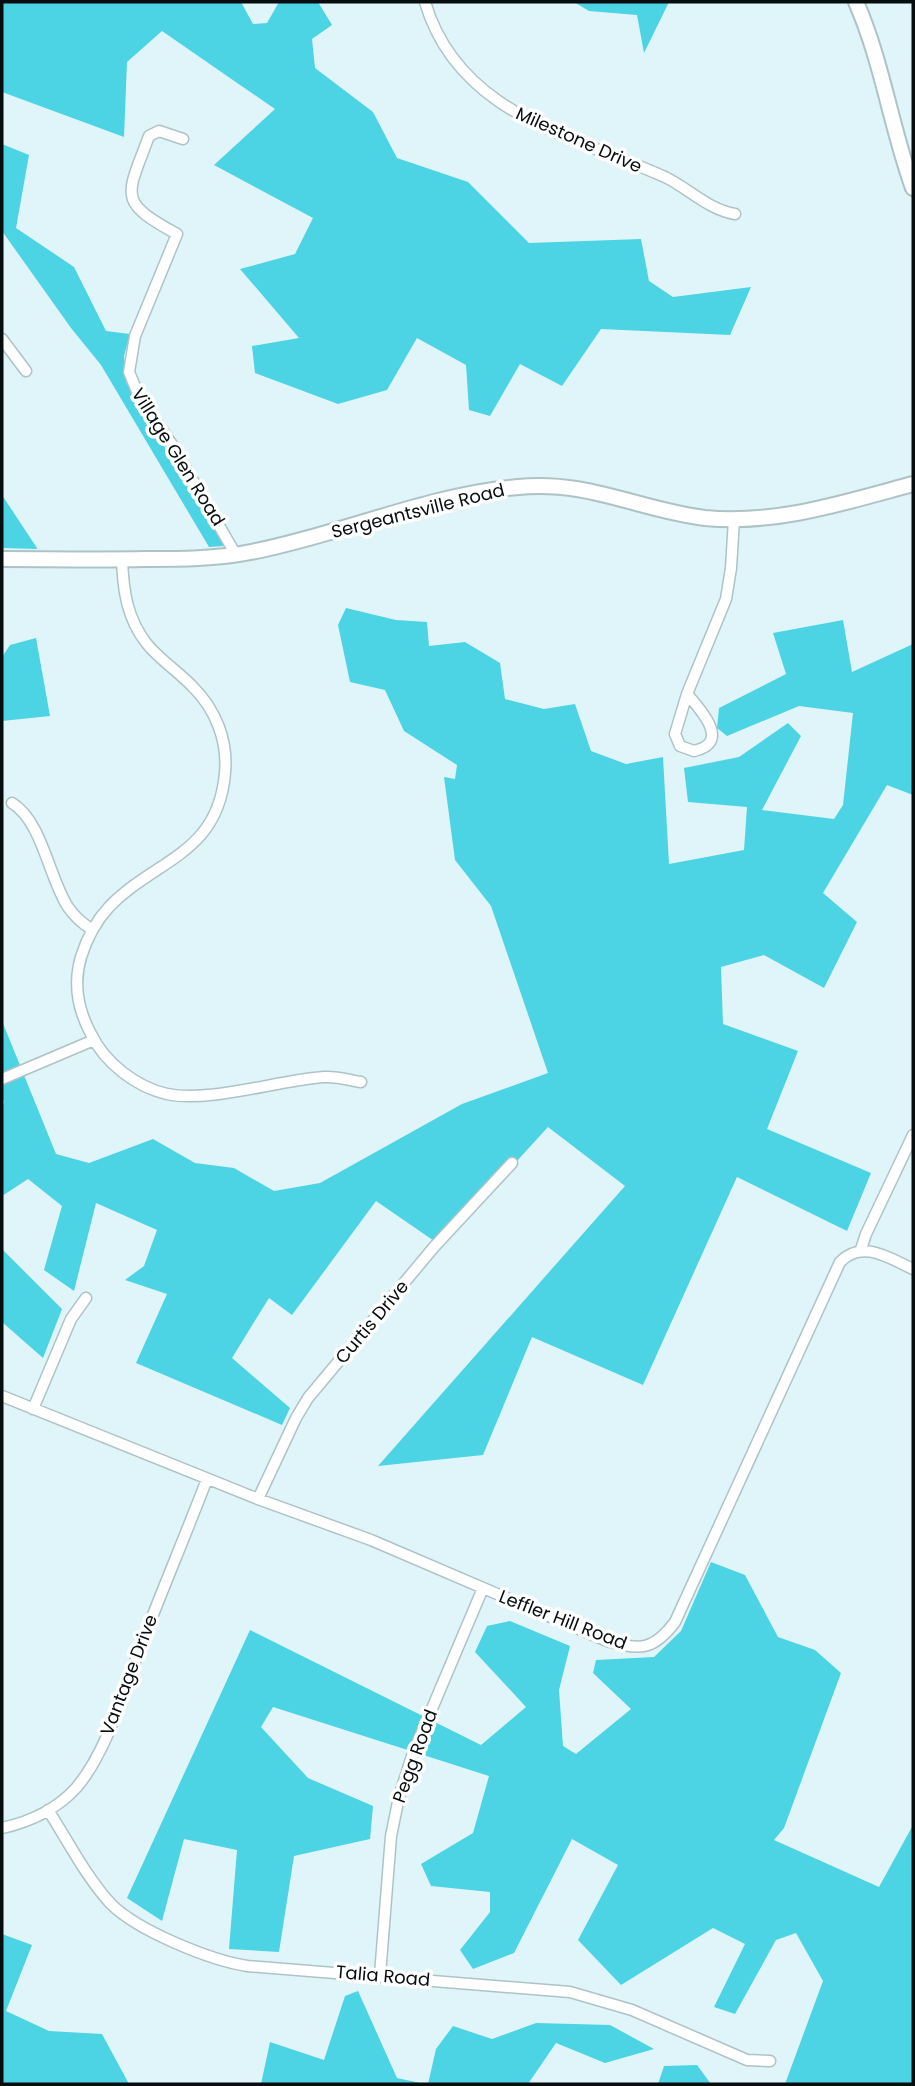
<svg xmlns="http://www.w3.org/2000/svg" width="915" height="2086" viewBox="0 0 915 2086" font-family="Poppins,sans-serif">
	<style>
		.forest { fill: #4cd3e4 }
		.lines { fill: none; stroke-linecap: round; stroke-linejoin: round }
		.minor-casing { stroke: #aec3c6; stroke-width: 13 }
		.secondary-casing { stroke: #aec3c6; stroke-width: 18 }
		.minor { stroke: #fff; stroke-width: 10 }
		.secondary { stroke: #fff; stroke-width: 14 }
		.labels { text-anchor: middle; stroke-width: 7; stroke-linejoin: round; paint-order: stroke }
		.street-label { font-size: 18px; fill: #070d0e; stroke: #fff }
	</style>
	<rect width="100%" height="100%" fill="#e0f5f9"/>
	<path class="forest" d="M2 2H241L253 24 267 23 279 2H318L332 25 312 39 315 68 373 112 397 158 468 182 529 243 641 239 649 281 673 297 751 287 730 335 601 329 562 386 520 364 490 416 469 410 466 365 417 338 387 390 338 404 255 373 252 346 299 338 240 269 295 254 313 218 214 165 275 109 162 31 127 62 124 137 2 92Z
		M574 2H669L644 53 637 15 589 11Z
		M2 144 29 155 16 228 74 267 106 331 130 334 124 356 126 382 224 546 209 547 101 365 71 328 2 231Z
		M2 495 37 548V549L2 548Z
		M346 608 396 620 427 622 429 646 465 642 500 663 505 699 544 709 575 704 591 751 626 764 663 757 669 864 744 850 747 807 688 802 684 768 739 757 788 723 801 736 762 810 834 819 843 805 853 713 799 706 727 736 717 728 719 708 786 674 773 633 843 620 852 672 913 644V795L887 785 823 893 857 922 824 988 764 955 721 967 723 1024 798 1051 767 1129 871 1173 847 1231 737 1177 643 1385 532 1337 483 1455 378 1466 625 1186 548 1127 440 1245 376 1201 292 1315 269 1298 232 1358 290 1408 282 1425 136 1363 167 1294 125 1280 144 1266 157 1230 96 1203 74 1291 44 1270 62 1206 28 1179 2 1196V1107L4 1102 2 1096V1021L56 1154 89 1163 153 1139 195 1163 234 1168 274 1191 320 1183 462 1104 548 1073 491 906 455 860 444 777 455 779 457 765 404 731 385 690 350 682 338 625Z
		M36 638 50 716 2 721V657L10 645Z
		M2 1249 62 1309 43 1358 2 1322Z
		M711 1562 745 1575 778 1637 815 1650 841 1673 784 1828 774 1840 879 1887 913 1825V2084H785L823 1981 796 1933 776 1940 735 2014 714 2007 745 1944 713 1928 621 1985 578 1940 618 1865 572 1839 514 1953 473 1969 460 1950 490 1912V1892L431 1886 421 1864 473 1833 489 1776 273 1707 261 1727 308 1778 373 1806 370 1839 294 1856 279 1952 229 1949 237 1850 184 1839 162 1921 127 1898 250 1630 481 1745 526 1707 475 1652 487 1626 510 1621 570 1646 559 1690 563 1746 576 1754 631 1709 593 1673 596 1660 654 1657 681 1631Z
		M2 1934 32 1945 6 2011 49 2031 102 2034 129 2084H2Z
		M358 1991 397 2078 425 2084H261L270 2042 324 2060 345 1996Z
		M536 2023 610 2025 654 2049 605 2063 556 2043 528 2084H428L436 2049 453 2026 492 2039Z
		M697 2065 711 2084H658L664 2066Z"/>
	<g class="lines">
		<g class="minor-casing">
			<path id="minor" d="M425 2C458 114 571 135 665 177 688 188 709 210 735 214
				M183 139 159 131 149 136C127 196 116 201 177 234L135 336 129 372 139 396 173 446 236 555
				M2 339 26 371
				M122 559C123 590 127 619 147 644 160 660 179 672 193 687 216 710 228 741 225 773 218 855 155 859 109 907 95 922 87 938 81 957 73 984 78 1010 91 1034 105 1063 136 1087 167 1094 211 1103 278 1080 324 1077 336 1076 349 1080 361 1082
				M687 694 726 599 731 568 734 519
				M687 694C700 709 732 743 694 751L680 746 675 734Z
				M12 803C42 821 49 878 68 907 74 916 82 923 91 929
				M2 1079 94 1040
				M861 1249 866 1234 913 1135
				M2 1396 258 1499 371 1540 607 1641C640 1651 654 1650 675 1622L840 1262C862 1239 889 1258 913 1269
				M33 1409 71 1319 86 1298
				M258 1499 296 1418 308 1398 434 1247 512 1163
				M48 1810C68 1841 86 1877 111 1904 138 1931 210 1960 247 1966L570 1992 632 2010 747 2060 770 2061
				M2 1828C29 1822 57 1809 76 1788 108 1751 124 1688 142 1643 163 1588 186 1534 207 1479
				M380 1975 391 1836 399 1797 412 1756 483 1588"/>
		</g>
		<g class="secondary-casing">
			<path id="secondary" d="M856 2C882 61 891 127 913 188
				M2 559C49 559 97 560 145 559 180 559 216 559 251 552 340 535 426 495 518 487 589 480 639 510 705 518 776 525 846 502 913 484"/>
		</g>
		<use href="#minor" class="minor"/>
		<use href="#secondary" class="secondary"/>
	</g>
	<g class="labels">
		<g class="street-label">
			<text transform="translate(579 140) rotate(24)" y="6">Milestone Drive</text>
			<text transform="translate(178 457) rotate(58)" y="6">Village Glen Road</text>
			<text transform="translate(418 511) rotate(-14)" y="6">Sergeantsville Road</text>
			<text transform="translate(372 1322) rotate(-50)" y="6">Curtis Drive</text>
			<text transform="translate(563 1620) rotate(21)" y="6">Leffler Hill Road</text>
			<text transform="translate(129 1675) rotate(-69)" y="6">Vantage Drive</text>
			<text transform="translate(415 1756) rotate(-70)" y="6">Pegg Road</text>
			<text transform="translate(383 1976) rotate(5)" y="6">Talia Road</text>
		</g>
	</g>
	<rect width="915" height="2086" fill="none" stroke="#070d0e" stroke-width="7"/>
</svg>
